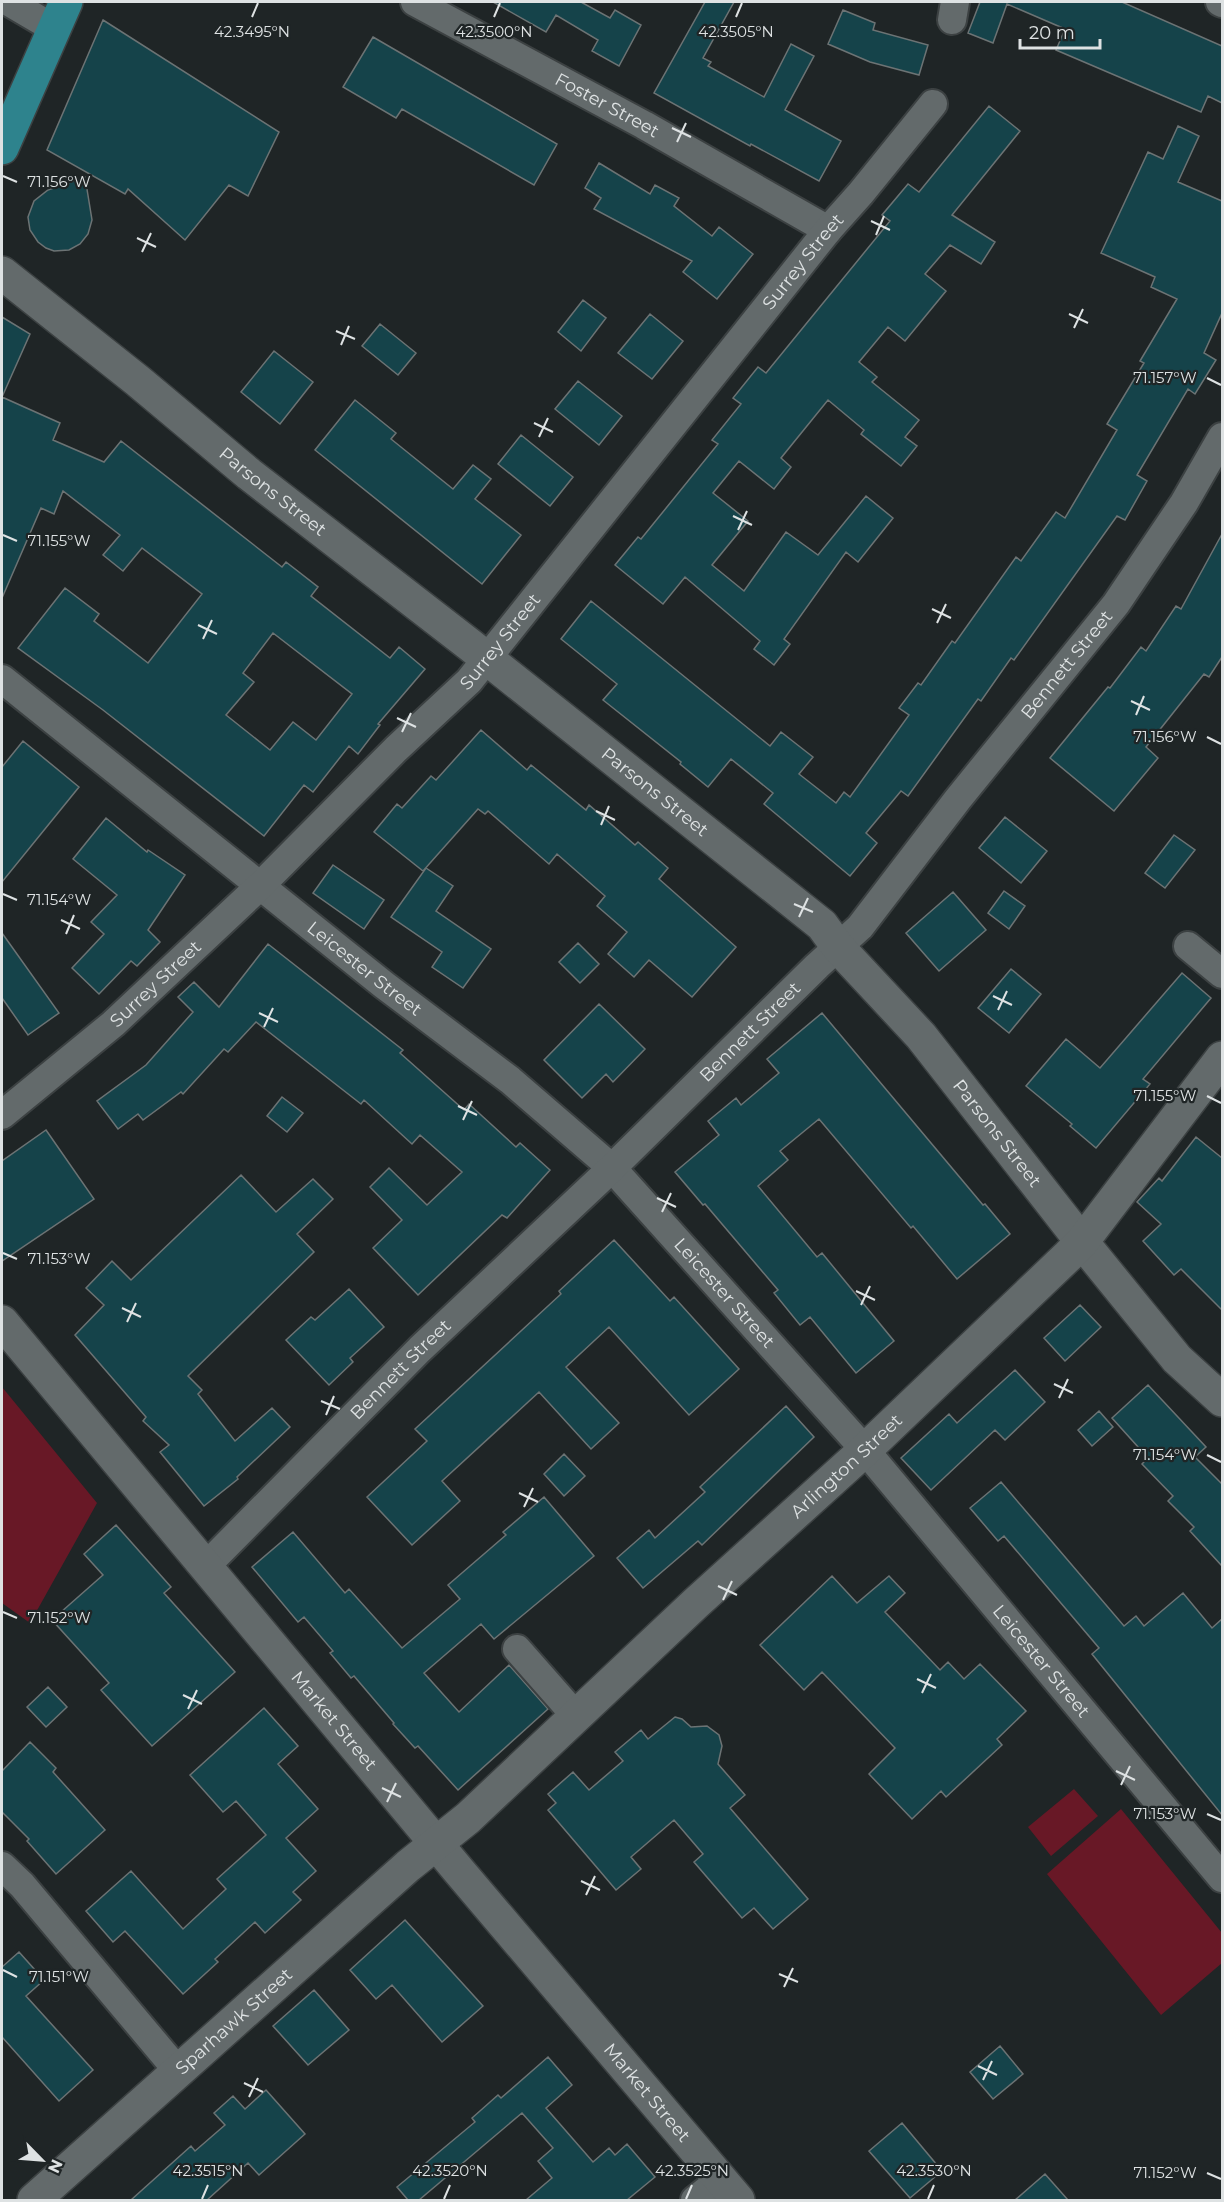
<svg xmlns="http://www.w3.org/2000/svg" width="1224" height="2202" viewBox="0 0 1224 2202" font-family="Montserrat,sans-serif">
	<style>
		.green { fill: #681826 }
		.building { fill: #15434a; stroke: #6c7374; stroke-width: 1.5; fill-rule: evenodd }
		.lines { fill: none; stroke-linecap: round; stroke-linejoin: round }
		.street-casing { stroke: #3c4142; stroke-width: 32 }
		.secondary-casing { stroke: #3c4142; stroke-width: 36 }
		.primary-casing { stroke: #3c4142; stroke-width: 36 }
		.street { stroke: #636a6b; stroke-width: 28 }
		.secondary { stroke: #636a6b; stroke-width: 33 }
		.primary { stroke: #2e838d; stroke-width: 33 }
		.ticks { fill: none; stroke: #dee2e3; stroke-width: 2 }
		.labels { text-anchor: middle; stroke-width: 4.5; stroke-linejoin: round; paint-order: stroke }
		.street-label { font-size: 18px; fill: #dee2e3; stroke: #1f2526 }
		.ticks-label { font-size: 15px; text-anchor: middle; fill: #dee2e3; stroke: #1f2526; stroke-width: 4.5; stroke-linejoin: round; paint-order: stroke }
	</style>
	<rect width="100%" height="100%" fill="#1f2526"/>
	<path class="green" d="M2 1387 97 1503 30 1623 2 1603Z
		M1074 1789 1098 1816 1051 1856 1028 1827Z
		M1121 1809 1222 1933V1963L1161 2015 1047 1874Z"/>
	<path class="building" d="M493 2H581L610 18 615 10 641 25 619 66 592 51 598 40 556 15 546 32Z
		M705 2H734L703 58 711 62 708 66 764 97 791 44 814 56 785 110 841 141 819 181 751 144 750 146 654 93Z
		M980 2H1122L1222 46V103L1208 96 1201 112 1056 50 1065 29 1007 4 993 43 968 33Z
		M843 10 875 23 873 30 928 45 919 75 870 62 828 44Z
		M103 20 279 132 248 196 229 185 185 240 128 189 125 194 47 150Z
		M373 37 557 144 534 185 402 109 396 118 343 87Z
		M989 106 1020 131 952 215 995 242 981 264 950 245 925 274 946 291 905 341 888 327 859 362 877 377 872 382 919 420 905 437 917 446 901 466 861 434 864 430 828 400 781 458 791 467 774 489 739 461 713 493 748 521 712 565 744 591 786 532 818 555 866 496 893 518 858 562 846 552 784 639 790 644 774 665 754 649 760 641 685 577 663 604 615 565 638 537 641 539 718 444 712 440 741 404 733 398 758 367 766 373 890 221 882 215 908 184 919 192Z
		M1178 126 1199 136 1178 182 1222 201V313L1204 353 1216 360 1195 394 1188 389 1137 475 1147 481 1125 520 1117 516 1014 660 1011 658 981 701 978 699 908 796 901 791 866 833 877 843 850 876 764 804 773 793 731 759 708 787 680 764 681 762 603 700 617 684 561 639 591 601 770 746 781 732 813 757 799 774 836 803 844 792 850 797 909 715 899 708 918 683 921 685 952 641 955 643 1016 557 1021 561 1056 512 1065 518 1117 430 1107 424 1144 363 1140 361 1177 299 1151 287 1155 277 1101 253 1148 152 1163 159Z
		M599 163 650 194 655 185 679 198 674 206 712 236 719 227 753 254 717 299 683 272 692 261 594 209 601 198 585 188Z
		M85 177 92 220 88 234 80 244 69 250 54 251 46 248 38 242 30 230 28 217 34 201 48 190Z
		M583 300 606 318 581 351 558 332Z
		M650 314 683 341 652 379 618 353Z
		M2 317 30 334 2 397 60 423 53 440 104 462 121 441 282 567 286 562 318 587 311 596 390 658 399 647 425 669 378 724 380 725 358 754 349 746 313 792 304 785 264 836 103 710 18 648 65 588 99 614 94 621 148 663 202 594 142 548 123 571 103 555 120 535 63 491 54 514 41 508 2 598ZM273 633 352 694 316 740 293 722 270 750 226 715 254 682 243 673Z
		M380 324 416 353 398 375 362 346Z
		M274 351 313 382 280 424 241 392Z
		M578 381 622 416 599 445 555 409Z
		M355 400 396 433 391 439 453 489 473 465 491 479 475 499 521 535 482 584 315 450Z
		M521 435 573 477 550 506 498 464Z
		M1222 534V657L1209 677 1204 674 1146 747 1158 758 1114 811 1050 758 1108 687 1110 688 1141 647 1146 651 1176 606 1181 609Z
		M481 730 527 770 531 765 586 810 589 805 635 845 638 842 668 868 659 879 736 947 692 997 649 960 634 977 608 954 627 932 597 906 605 896 557 854 549 864 488 811 485 814 478 809 423 871 374 832 397 804 402 808 431 776 436 780Z
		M23 741 79 787 2 882V767Z
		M1005 817 1047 851 1021 883 979 848Z
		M106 818 147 852 148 850 185 875 148 930 160 942 137 966 131 961 99 994 72 968 104 934 91 922 117 895 73 859Z
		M1174 835 1195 850 1165 888 1145 873Z
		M333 865 384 900 364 929 313 893Z
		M426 868 453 886 436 911 491 949 463 988 432 967 442 952 391 917Z
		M1004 891 1025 906 1009 929 988 913Z
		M953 892 986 930 939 971 906 933Z
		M2 933 59 1013 28 1035 2 998Z
		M578 943 599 964 580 983 559 962Z
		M268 944 403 1050 400 1053 464 1110 469 1104 516 1147 520 1143 550 1170 507 1218 502 1215 418 1295 373 1248 402 1220 370 1187 389 1168 427 1205 462 1172 420 1135 412 1144 364 1100 361 1104 256 1022 228 1052 224 1049 183 1094 181 1092 143 1120 138 1114 118 1129 97 1101 146 1065 193 1012 178 997 194 982 219 1007Z
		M1011 969 1041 994 1009 1033 978 1008Z
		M1182 973 1211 998 1143 1079 1150 1084 1096 1148 1070 1126 1072 1124 1026 1086 1066 1039 1100 1068Z
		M599 1004 645 1049 613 1082 606 1074 582 1098 544 1060Z
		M822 1013 983 1205 985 1204 1010 1234 957 1279 913 1226 911 1228 819 1119 780 1151 788 1160 758 1186 817 1257 822 1253 894 1341 856 1373 810 1317 800 1325 774 1293 778 1290 705 1204 703 1205 675 1172 719 1135 708 1121 736 1098 741 1105 779 1073 767 1059Z
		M282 1097 303 1113 287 1132 267 1116Z
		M46 1130 94 1199 2 1261V1161Z
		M1196 1137 1222 1158V1310L1181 1269 1174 1275 1143 1241 1161 1224 1137 1202 1159 1178 1162 1181Z
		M241 1175 276 1212 313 1179 333 1199 297 1234 314 1252 188 1376 202 1390 198 1394 235 1441 272 1408 290 1427 237 1477 238 1479 204 1506 160 1452 169 1445 143 1421 146 1417 75 1335 104 1305 86 1288 112 1261 131 1280Z
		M614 1240 670 1301 674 1297 739 1369 689 1415 609 1327 566 1367 619 1423 591 1449 539 1392 442 1481 460 1501 412 1545 367 1497 427 1441 415 1429 561 1294 559 1291Z
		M349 1289 384 1327 350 1358 353 1362 329 1385 286 1340 311 1317 315 1320Z
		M1080 1305 1101 1327 1065 1361 1044 1338Z
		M1015 1370 1045 1402 1005 1440 995 1430 931 1490 901 1458 949 1414 957 1423Z
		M1148 1385 1206 1447 1195 1457 1222 1484V1566L1190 1531 1194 1527 1168 1501 1173 1496 1142 1464 1148 1458 1112 1418Z
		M786 1406 814 1437 702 1545 698 1541 643 1588 617 1558 649 1530 655 1538 705 1492 700 1487Z
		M1099 1411 1113 1427 1092 1446 1078 1430Z
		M564 1454 585 1476 564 1496 544 1474Z
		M1001 1482 1124 1626 1136 1616 1144 1626 1183 1593 1212 1628 1222 1619V1815L1092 1654 1099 1648 1004 1536 998 1541 970 1508Z
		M544 1497 594 1556 494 1639 481 1624 424 1673 459 1712 509 1665 548 1709 458 1790 418 1746 415 1748 393 1724 394 1723 354 1676 351 1678 330 1653 333 1651 304 1617 298 1622 252 1567 293 1532 345 1593 349 1589 402 1648 460 1599 448 1585 506 1535 503 1532Z
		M116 1525 171 1587 164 1593 235 1672 152 1746 101 1690 109 1683 52 1620 103 1575 84 1554Z
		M832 1576 857 1603 889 1576 905 1593 885 1612 940 1670 948 1662 964 1679 980 1664 1026 1711 997 1739 1002 1745 946 1797 941 1791 912 1819 869 1774 895 1748 822 1672 804 1690 760 1645Z
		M48 1687 67 1707 46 1727 27 1707Z
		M264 1708 298 1746 278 1764 318 1809 286 1838 316 1871 293 1892 301 1900 265 1933 255 1922 215 1959 218 1962 183 1994 125 1931 113 1942 86 1911 131 1871 183 1929 226 1889 217 1879 266 1835 236 1801 223 1812 190 1775Z
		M675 1717 682 1719 691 1727 707 1726 719 1735 722 1746 718 1764 745 1795 730 1808 808 1899 773 1929 754 1908 742 1918 694 1862 703 1854 674 1820 631 1857 641 1869 616 1890 548 1810 556 1803 548 1794 573 1772 589 1790 623 1761 615 1752 641 1730 648 1739Z
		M30 1742 56 1768 53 1772 105 1830 56 1874 27 1841 29 1839 2 1812V1771Z
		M405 1920 483 2006 442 2042 392 1985 376 1999 350 1970Z
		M19 1952 44 1980 26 1996 93 2070 59 2101 2 2037V1967Z
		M314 1990 349 2030 308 2065 273 2026Z
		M1000 2046 1023 2074 993 2099 970 2072Z
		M548 2057 572 2085 546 2108 593 2162 609 2148 615 2155 627 2144 655 2177 627 2200H526L552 2178 538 2161 553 2148 522 2113 419 2200H408L397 2187 475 2122 472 2118 498 2095 501 2098Z
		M266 2090 305 2134 259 2175 248 2163 207 2200H131L191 2146 195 2151 225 2125 214 2113 233 2096 245 2109Z
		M902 2123 942 2171 910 2198 869 2151Z
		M1045 2174 1068 2200H1015Z"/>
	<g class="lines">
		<g class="street-casing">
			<g id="street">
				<path d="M9 2 55 29"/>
				<path id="s1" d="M415 2 644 125 828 230"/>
				<path d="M1220 2 1222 3"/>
				<path d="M952 20 955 2"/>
				<path id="s2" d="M2 679 384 985 510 1080 612 1168 865 1450 1222 1878"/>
				<path d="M1188 946 1222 974"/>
				<path id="s3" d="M2 1115 113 1024 260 886 396 749 469 681 828 230 861 193 933 104"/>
				<path id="s4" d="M205 1567 420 1349 612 1168 817 966 860 927 958 799 1116 604 1184 503 1222 437"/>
				<path d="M517 1649 575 1715"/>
				<path d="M2 1866 22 1885 178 2071"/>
				<path d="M695 2200 720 2180"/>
			</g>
		</g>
		<g class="secondary-casing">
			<g id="secondary">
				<path id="s5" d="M2 273 138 381 249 474 470 645 822 925 838 947 921 1036 1082 1242 1177 1359 1222 1400"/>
				<path id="s6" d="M2 1322 459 1871 738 2200"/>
				<path id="s7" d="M34 2200 408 1866 468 1818 696 1603 865 1450 1068 1256 1082 1242 1222 1058"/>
			</g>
		</g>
		<g class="primary-casing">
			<path id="primary" d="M2 148 66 2"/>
		</g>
		<use href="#street" class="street"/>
		<use href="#secondary" class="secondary"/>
		<use href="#primary" class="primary"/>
	</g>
	<path class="ticks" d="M252 17 258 3M494 17 500 3M736 17 742 3M672 128 691 137M677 142 686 123M3 176 17 182M871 221 890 230M876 235 884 216M137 238 156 247M142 252 151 233M1069 314 1088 323M1074 328 1083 309M336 331 355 339M341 345 349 326M1207 378 1221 385M534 423 553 432M539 437 548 418M733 516 752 525M738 530 747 511M3 535 17 541M932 609 951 618M937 623 946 604M198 625 217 634M203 639 212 620M1131 701 1150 710M1136 715 1144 696M397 718 416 727M402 732 411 713M1207 737 1221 744M596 811 615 820M601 825 609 806M3 894 17 900M794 904 813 912M799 917 808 898M61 920 80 929M66 934 74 915M993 996 1012 1005M998 1010 1007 991M259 1013 278 1022M264 1027 273 1008M1207 1096 1221 1103M458 1106 477 1115M463 1120 472 1101M657 1198 676 1207M662 1212 671 1193M3 1253 17 1259M856 1291 875 1300M861 1305 870 1286M122 1308 141 1317M127 1322 136 1303M1054 1384 1073 1393M1059 1398 1068 1379M321 1401 340 1409M326 1415 334 1396M1207 1455 1221 1462M519 1493 538 1502M524 1507 533 1488M718 1586 737 1595M723 1600 732 1581M3 1612 17 1618M917 1679 936 1688M922 1693 931 1674M183 1695 202 1704M188 1709 197 1690M1116 1771 1135 1780M1121 1785 1130 1766M382 1788 401 1797M387 1802 396 1783M1207 1814 1221 1820M581 1881 600 1890M586 1895 595 1876M3 1970 17 1977M779 1974 798 1982M784 1987 793 1968M978 2066 997 2075M983 2080 992 2061M244 2083 263 2092M249 2097 258 2078M1207 2173 1221 2179M202 2199 208 2185M444 2199 450 2185M686 2199 692 2185M928 2199 934 2185"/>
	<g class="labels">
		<g class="street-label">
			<text dy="6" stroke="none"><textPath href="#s1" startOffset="218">Foster Street</textPath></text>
			<text dy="6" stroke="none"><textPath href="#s3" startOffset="1174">Surrey Street</textPath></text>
			<text dy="6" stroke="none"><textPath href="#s5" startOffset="348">Parsons Street</textPath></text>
			<text dy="6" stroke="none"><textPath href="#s3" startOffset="688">Surrey Street</textPath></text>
			<text dy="6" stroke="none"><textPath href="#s4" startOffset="1250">Bennett Street</textPath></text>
			<text dy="6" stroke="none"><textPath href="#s5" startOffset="834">Parsons Street</textPath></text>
			<text dy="6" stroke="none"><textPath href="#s2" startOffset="464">Leicester Street</textPath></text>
			<text dy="6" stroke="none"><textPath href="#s3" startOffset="202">Surrey Street</textPath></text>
			<text dy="6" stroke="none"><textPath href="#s4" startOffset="764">Bennett Street</textPath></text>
			<text dy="6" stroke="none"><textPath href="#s5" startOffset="1320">Parsons Street</textPath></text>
			<text dy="6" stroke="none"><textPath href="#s2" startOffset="950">Leicester Street</textPath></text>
			<text dy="6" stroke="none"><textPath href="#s4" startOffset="278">Bennett Street</textPath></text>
			<text dy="6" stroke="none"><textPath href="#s7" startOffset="1095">Arlington Street</textPath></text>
			<text dy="6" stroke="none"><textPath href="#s2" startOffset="1436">Leicester Street</textPath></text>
			<text dy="6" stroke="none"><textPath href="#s6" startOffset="519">Market Street</textPath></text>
			<text dy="6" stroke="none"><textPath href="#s7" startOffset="268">Sparhawk Street</textPath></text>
			<text dy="6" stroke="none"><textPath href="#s6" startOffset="1005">Market Street</textPath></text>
		</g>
	</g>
	<g class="ticks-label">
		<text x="252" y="37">42.3495°N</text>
		<text x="494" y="37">42.3500°N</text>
		<text x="736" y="37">42.3505°N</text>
		<text x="59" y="187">71.156°W</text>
		<text x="1165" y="383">71.157°W</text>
		<text x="59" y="546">71.155°W</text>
		<text x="1165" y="742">71.156°W</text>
		<text x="59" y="905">71.154°W</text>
		<text x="1165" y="1101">71.155°W</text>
		<text x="59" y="1264">71.153°W</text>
		<text x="1165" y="1460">71.154°W</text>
		<text x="59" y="1623">71.152°W</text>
		<text x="1165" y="1819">71.153°W</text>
		<text x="59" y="1982">71.151°W</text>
		<text x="208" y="2176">42.3515°N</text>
		<text x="450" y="2176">42.3520°N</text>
		<text x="692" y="2176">42.3525°N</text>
		<text x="934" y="2176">42.3530°N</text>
		<text x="1165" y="2178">71.152°W</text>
	</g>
	<rect width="1224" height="2202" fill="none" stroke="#dee2e3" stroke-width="6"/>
	<g transform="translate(42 2160) rotate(115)" stroke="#1f2526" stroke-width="4.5" paint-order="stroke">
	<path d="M0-4.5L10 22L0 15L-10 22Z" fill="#dee2e3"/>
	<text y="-9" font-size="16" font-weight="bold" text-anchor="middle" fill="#dee2e3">N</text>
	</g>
	<path d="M1020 39v9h80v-9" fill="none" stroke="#dee2e3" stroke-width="3"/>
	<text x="1029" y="39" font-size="18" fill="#dee2e3" stroke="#1f2526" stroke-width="4.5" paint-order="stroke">20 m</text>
</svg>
